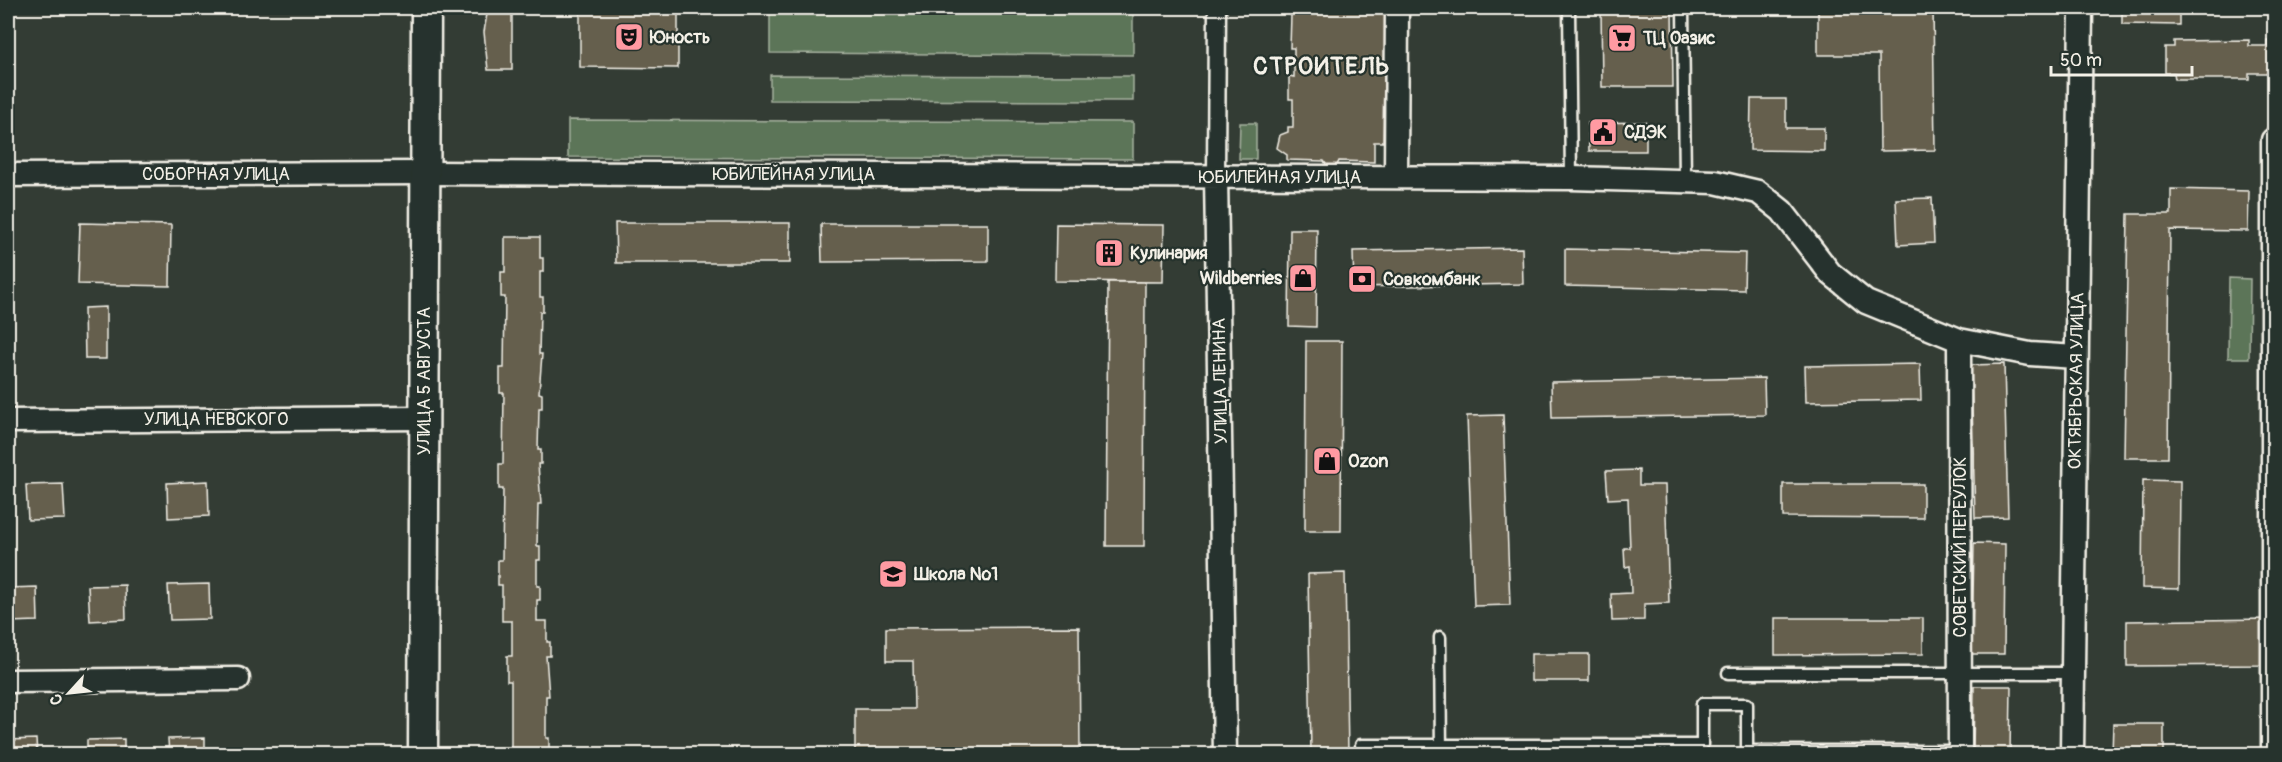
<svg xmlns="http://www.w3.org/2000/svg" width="2282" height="762" viewBox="0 0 2282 762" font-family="Pangolin,sans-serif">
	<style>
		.green { fill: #5b7459; stroke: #a8b2a0; stroke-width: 1.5 }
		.building { fill: #655e4e; stroke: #f4f1e8; stroke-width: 1.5 }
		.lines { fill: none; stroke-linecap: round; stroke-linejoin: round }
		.service-casing { stroke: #f4f1e8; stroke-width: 15 }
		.pedestrian-casing { stroke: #f4f1e8; stroke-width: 21 }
		.minor-casing { stroke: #f4f1e8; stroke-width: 27 }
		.tertiary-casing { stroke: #f4f1e8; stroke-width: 33 }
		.service { stroke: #26332d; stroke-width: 10 }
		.pedestrian { stroke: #26332d; stroke-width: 16 }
		.minor { stroke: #26332d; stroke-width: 22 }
		.tertiary { stroke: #26332d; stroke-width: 28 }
		.labels { text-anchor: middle; stroke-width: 4.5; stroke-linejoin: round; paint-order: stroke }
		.poi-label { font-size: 18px; font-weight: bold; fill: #f4f1e8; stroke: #26332d; text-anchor: start }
		.street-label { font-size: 18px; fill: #f4f1e8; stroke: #26332d }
		.district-label { font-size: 24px; font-weight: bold; letter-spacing: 1.5px; fill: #f4f1e8; stroke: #26332d }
	</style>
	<rect width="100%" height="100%" fill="#333c34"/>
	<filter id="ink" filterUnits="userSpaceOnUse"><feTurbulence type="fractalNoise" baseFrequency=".0167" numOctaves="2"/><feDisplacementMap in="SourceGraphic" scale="12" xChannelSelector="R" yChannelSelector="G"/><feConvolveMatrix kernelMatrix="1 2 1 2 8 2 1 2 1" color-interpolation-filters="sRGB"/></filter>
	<g filter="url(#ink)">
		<path class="green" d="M770 8H1133V55L770 53Z
			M770 75 1133 76V101L770 100Z
			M568 120 1133 122V159L568 157Z
			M1240 123H1256V159H1239Z
			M2229 278 2250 279 2249 358H2228Z"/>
		<path class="building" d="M488 8H512V70H488L484 32Z
			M580 8H678V68L580 67Z
			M1287 8H1389L1388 31H1385V39H1393V72L1384 71 1383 142H1374V162L1339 161 1336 167H1328L1324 161 1287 160V155L1277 148 1280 135 1288 132V127H1293V99H1289V76L1294 77V48H1290L1291 15 1287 14Z
			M1601 8H1672L1673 87H1602Z
			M1818 8H1933L1935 150 1880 151 1879 55H1818Z
			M2122 8H2179V25L2122 24Z
			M2249 40V46H2267V40H2274V79H2268V73H2249V79H2175L2174 73H2165V47H2174V41Z
			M8 61H12V107H8Z
			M1751 99H1786V128H1824V151L1750 150Z
			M1646 122V151H1589L1588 123Z
			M2171 189 2249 191 2248 231 2170 230 2168 458H2124L2128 214H2171Z
			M1932 198 1934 243 1898 245 1896 199Z
			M80 223 171 225 170 286 78 284Z
			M615 223H790V263H616Z
			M821 224H988V261L822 262Z
			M1056 224 1164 225 1163 282 1055 281Z
			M1290 229H1317L1316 327 1289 326Z
			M505 237H540V258H543V272H540V297H543V312H540L539 354H542L539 393 542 394V408H539L538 450H541V464H538L541 504H538L537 546H540V560H537V586H540V600H537V621H547V642H550V656H546L549 696H546V738H549V752L546 754H507V752H511V681H507V656H512V621H502V585H498V560H502L503 489H499V464H503L504 393H500V368H504L505 297H501V272H505Z
			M1522 248 1523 284 1354 287 1353 251Z
			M1565 249 1745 253 1744 290 1565 286Z
			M1108 282H1145L1144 546H1106Z
			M106 307V359H85L84 308Z
			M1306 341H1342L1341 531H1305Z
			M1920 364 1921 400 1806 402 1805 366Z
			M2004 364 2008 517 1975 518 1971 365Z
			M1764 378 1765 415 1552 418 1551 382Z
			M1503 415 1510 605 1474 606 1467 416Z
			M1639 470V485H1665L1669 603 1644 604V620L1612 621 1611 594 1631 593 1630 566 1625 567 1624 548H1630L1628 498 1608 499 1606 471Z
			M2143 480 2180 481 2179 589 2142 588Z
			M208 481 209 516 168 518 167 483Z
			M63 484 65 519 28 520 26 485Z
			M1783 484H1923V518L1783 517Z
			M1974 543 2005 544 2004 654H1972Z
			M1345 573 1348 754H1311L1308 574Z
			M209 584 210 619 170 620 168 585Z
			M125 585 126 619 90 621 88 586Z
			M37 587 38 621 8 622V588Z
			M1775 618H1923V654L1775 655Z
			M2269 619V665L2127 666V621Z
			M1079 627 1080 754H855V709H914L913 661H886V628Z
			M1531 654H1589V681H1531Z
			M1974 686H2011L2010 754H1973Z
			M2113 724H2164V754H2112Z
			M205 738V754H169L168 739Z
			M36 739 37 754H8V740Z
			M124 739V754H87V740Z"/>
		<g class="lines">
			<g class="service-casing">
				<path id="service" d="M1569 8 1571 178
					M1683 8 1685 180
					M1440 637 1441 754
					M1728 673H2073
					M1361 745H1702V704H1747V751H1960"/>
			</g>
			<g class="pedestrian-casing">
				<path id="pedestrian" d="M1216 176 1217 8"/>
			</g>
			<g class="minor-casing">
				<path id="minor" d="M2273 140V754
					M8 175 425 173 1571 178 1715 182 1758 192 1782 211 1830 273 1866 302 1959 340 2030 354 2076 357
					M1216 176 1225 754
					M1396 177 1397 8
					M1959 340 1960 754
					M8 421 424 418
					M8 681 238 679
					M2072 754 2081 8"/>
			</g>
			<g class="tertiary-casing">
				<path id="tertiary" d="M423 754 426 8"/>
			</g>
			<use href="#service" class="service"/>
			<use href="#pedestrian" class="pedestrian"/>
			<use href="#minor" class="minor"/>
			<use href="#tertiary" class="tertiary"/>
		</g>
	</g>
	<defs>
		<g id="theatre-square" transform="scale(1.5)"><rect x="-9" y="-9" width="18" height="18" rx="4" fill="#ff9aa2" stroke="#26332d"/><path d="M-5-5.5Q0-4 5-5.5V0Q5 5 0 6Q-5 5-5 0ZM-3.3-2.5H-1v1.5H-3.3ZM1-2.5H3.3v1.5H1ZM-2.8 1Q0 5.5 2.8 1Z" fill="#111"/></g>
		<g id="supermarket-square" transform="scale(1.5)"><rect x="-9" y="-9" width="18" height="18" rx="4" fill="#ff9aa2" stroke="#26332d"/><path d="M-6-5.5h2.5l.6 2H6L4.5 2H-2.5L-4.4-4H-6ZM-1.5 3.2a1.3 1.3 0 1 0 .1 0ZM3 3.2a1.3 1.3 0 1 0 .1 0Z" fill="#111"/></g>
		<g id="civic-square" transform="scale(1.5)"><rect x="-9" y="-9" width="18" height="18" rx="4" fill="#ff9aa2" stroke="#26332d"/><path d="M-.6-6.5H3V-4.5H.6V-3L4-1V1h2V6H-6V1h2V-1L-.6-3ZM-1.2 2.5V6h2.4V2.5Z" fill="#111"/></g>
		<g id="building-square" transform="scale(1.5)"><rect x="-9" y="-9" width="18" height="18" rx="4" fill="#ff9aa2" stroke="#26332d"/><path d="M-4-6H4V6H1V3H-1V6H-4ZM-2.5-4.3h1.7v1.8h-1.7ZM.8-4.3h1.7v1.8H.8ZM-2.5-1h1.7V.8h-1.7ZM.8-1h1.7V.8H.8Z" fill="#111"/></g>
		<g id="shop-square" transform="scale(1.5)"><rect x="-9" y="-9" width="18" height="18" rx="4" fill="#ff9aa2" stroke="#26332d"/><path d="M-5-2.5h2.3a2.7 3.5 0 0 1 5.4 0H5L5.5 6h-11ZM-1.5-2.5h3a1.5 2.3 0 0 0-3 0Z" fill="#111"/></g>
		<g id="bank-square" transform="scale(1.5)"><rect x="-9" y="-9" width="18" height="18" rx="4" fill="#ff9aa2" stroke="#26332d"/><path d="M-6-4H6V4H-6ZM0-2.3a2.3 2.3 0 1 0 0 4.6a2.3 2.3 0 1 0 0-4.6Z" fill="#111"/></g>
		<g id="school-square" transform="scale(1.5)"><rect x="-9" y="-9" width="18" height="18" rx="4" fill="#ff9aa2" stroke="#26332d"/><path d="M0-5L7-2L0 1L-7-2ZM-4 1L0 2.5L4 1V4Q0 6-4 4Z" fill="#111"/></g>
	</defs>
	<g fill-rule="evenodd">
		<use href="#theatre-square" x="629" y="37"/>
		<use href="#supermarket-square" x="1622" y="38"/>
		<use href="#civic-square" x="1603" y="132"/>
		<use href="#building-square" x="1109" y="253"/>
		<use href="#shop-square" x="1303" y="278"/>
		<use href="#bank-square" x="1362" y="279"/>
		<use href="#shop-square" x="1327" y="461"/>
		<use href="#school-square" x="893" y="574"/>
	</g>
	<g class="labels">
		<g class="poi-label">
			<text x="650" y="43">Юность</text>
			<text x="1643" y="44">ТЦ Оазис</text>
			<text x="1624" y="138">СДЭК</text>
			<text x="1130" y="259">Кулинария</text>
			<text x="1282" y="284" text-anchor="end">Wildberries</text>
			<text x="1383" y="285">Совкомбанк</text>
			<text x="1348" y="467">Ozon</text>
			<text x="914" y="580">Школа №1</text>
		</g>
		<g class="street-label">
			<text x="216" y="180">СОБОРНАЯ УЛИЦА</text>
			<text x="794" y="180">ЮБИЛЕЙНАЯ УЛИЦА</text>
			<text x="1280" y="183">ЮБИЛЕЙНАЯ УЛИЦА</text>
			<text transform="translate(424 381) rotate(-90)" y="6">УЛИЦА 5 АВГУСТА</text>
			<text transform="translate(1220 381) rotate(-91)" y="6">УЛИЦА ЛЕНИНА</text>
			<text transform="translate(2076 381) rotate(-89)" y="6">ОКТЯБРЬСКАЯ УЛИЦА</text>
			<text x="216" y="425">УЛИЦА НЕВСКОГО</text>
			<text transform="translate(1960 547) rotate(-90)" y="6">СОВЕТСКИЙ ПЕРЕУЛОК</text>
		</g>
		<g class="district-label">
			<text x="1322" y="74">СТРОИТЕЛЬ</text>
		</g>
	</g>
	<rect width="2282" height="762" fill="none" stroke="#26332d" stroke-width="30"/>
	<rect x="15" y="15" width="2252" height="732" fill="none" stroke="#f4f1e8" stroke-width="2" filter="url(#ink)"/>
	<g transform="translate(69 693) rotate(243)" stroke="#26332d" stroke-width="4.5" paint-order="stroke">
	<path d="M0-4.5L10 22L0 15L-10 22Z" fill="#f4f1e8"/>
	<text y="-9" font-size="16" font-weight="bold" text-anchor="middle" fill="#f4f1e8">С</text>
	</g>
	<path d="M2051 66v9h141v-9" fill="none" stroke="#f4f1e8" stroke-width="3"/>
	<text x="2060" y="66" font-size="18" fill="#f4f1e8" stroke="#26332d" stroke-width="4.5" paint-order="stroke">50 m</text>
</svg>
